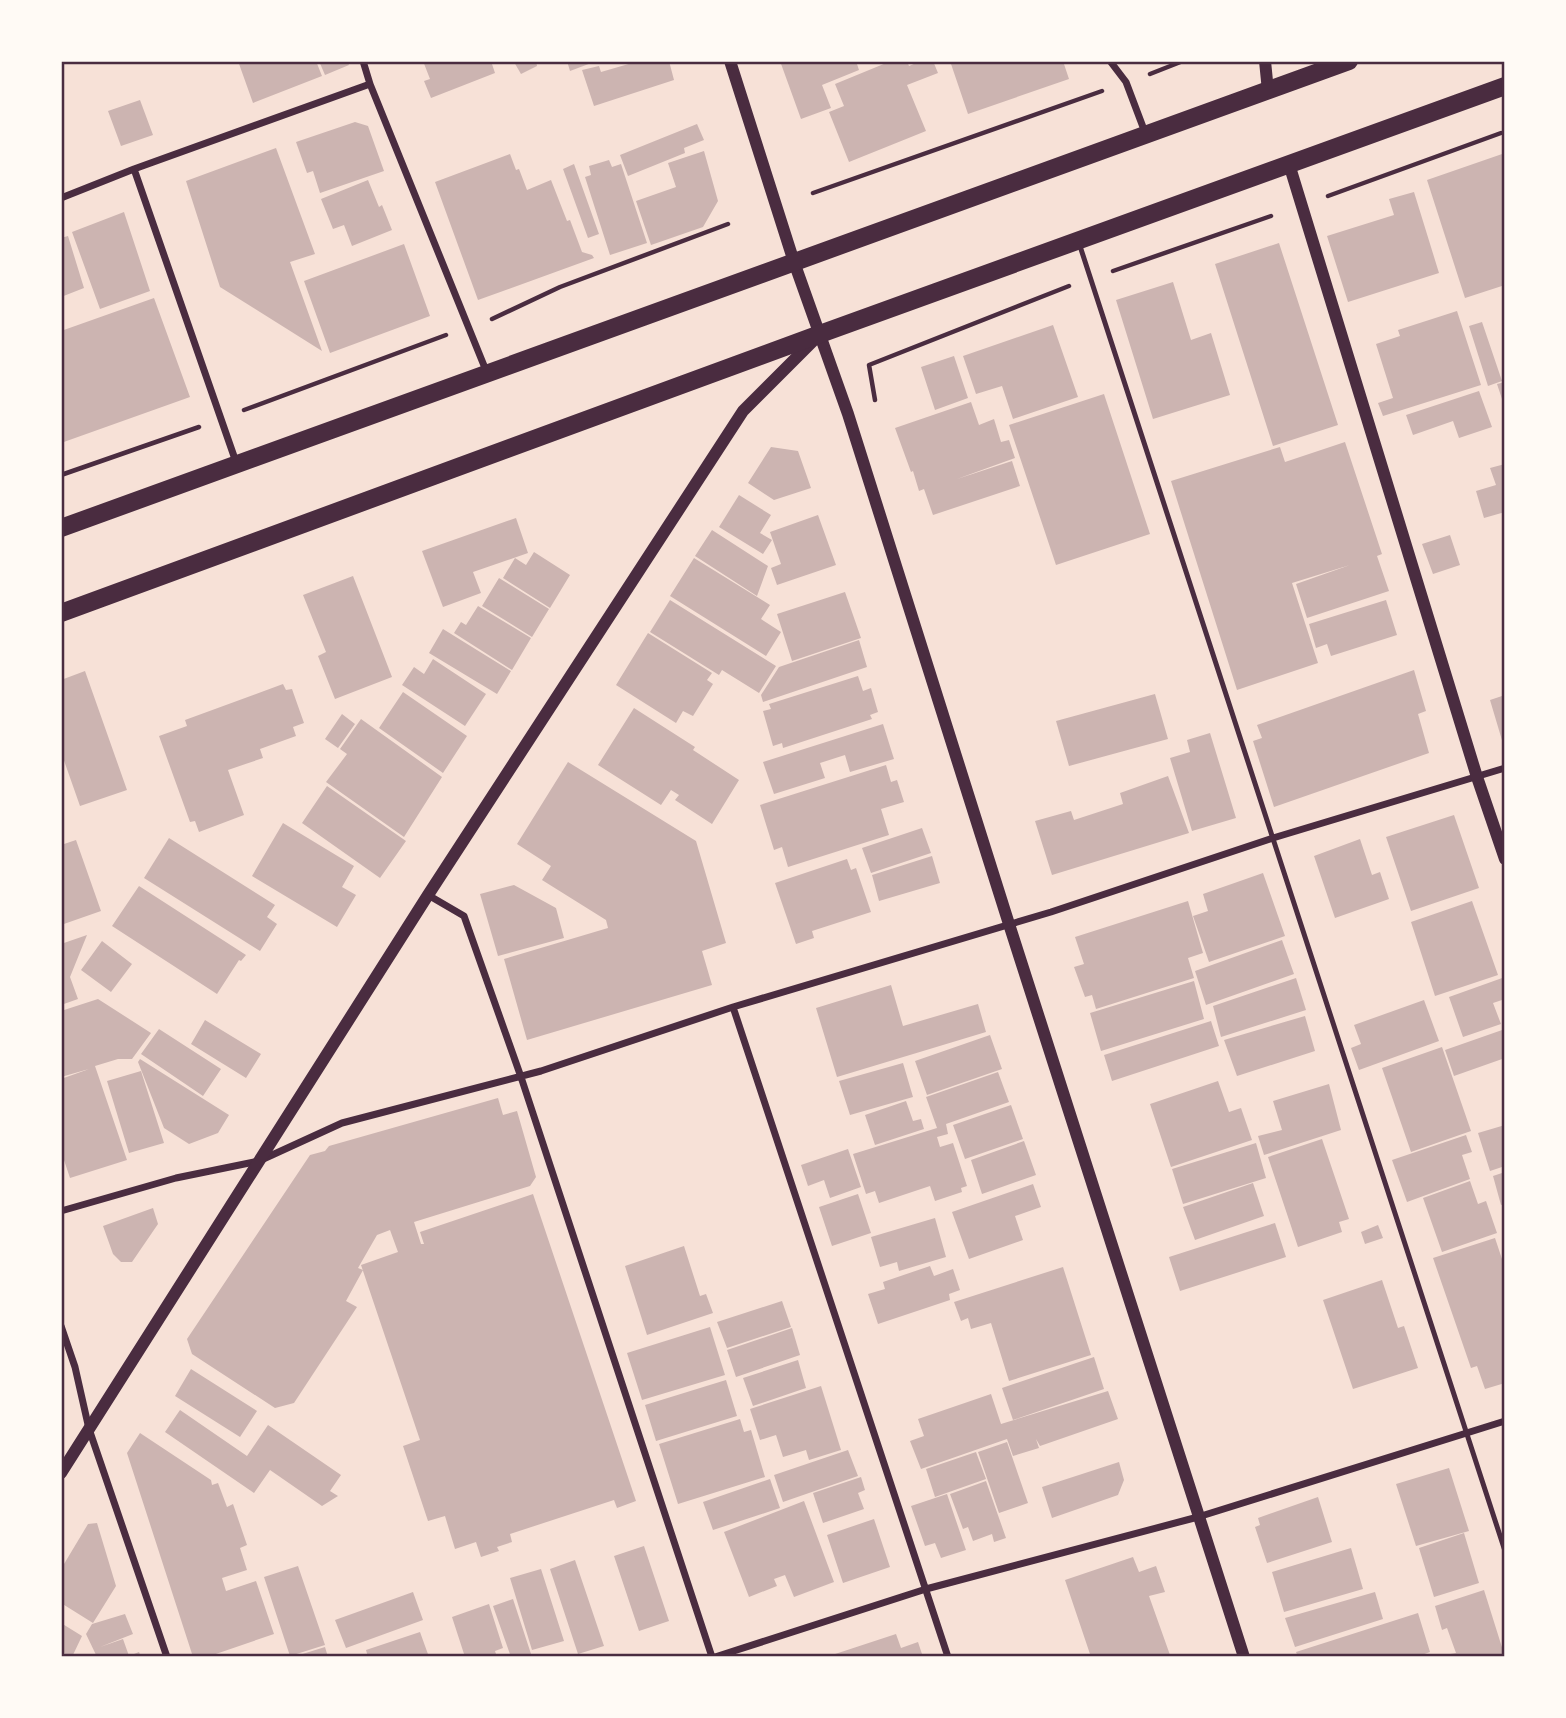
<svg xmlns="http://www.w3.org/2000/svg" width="1566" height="1718" viewBox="0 0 1566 1718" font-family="Rubik,sans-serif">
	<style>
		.building { fill: #ccb4b1 }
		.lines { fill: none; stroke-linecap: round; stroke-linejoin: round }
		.path { stroke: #4a2c40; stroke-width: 4.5 }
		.service { stroke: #4a2c40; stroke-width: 5 }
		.minor { stroke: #4a2c40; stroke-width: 7 }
		.tertiary { stroke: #4a2c40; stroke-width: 12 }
		.primary { stroke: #4a2c40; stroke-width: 18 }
		.neatline { fill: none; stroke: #4a2c40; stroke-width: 2.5 }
	</style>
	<rect width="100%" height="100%" fill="#f7e1d7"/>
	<path class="building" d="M238 61H316L322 76 253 103Z
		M319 61H347L349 65 325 75Z
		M423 61H491L495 73 431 98 424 81 430 79Z
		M536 61 537 66 521 74 514 62Z
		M567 61H594V62L570 71Z
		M639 61H669L674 80 594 106 582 70 599 66 601 72Z
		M780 61H856L859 70 822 85 831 108 801 119Z
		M891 61H907L909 66 921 61H933L938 73 907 85 926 131 849 162 829 112 844 106 835 84Z
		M950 61H1063L1069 79 968 114Z
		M140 100 153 135 121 146 108 111Z
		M355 122 368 126 384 171 320 193 313 171 307 173 296 142Z
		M697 124 704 140 684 148 685 153 628 176 620 155Z
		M276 148 315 254 290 262 322 351 220 287 186 181Z
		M704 151 718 201 703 227 651 245 636 201 676 187 668 163Z
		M1505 153V285L1465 298 1427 180Z
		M510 154 516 170 519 169 527 190 551 180 567 221 570 220 582 252 592 255 594 258 478 300 435 182Z
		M609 160 612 167 621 164 647 243 610 255 585 177 591 175 589 166Z
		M574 164 599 234 588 238 563 169Z
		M368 180 379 207 382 205 392 230 352 246 344 225 333 229 321 199Z
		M1414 192 1439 273 1348 302 1327 236 1394 215 1389 199Z
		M124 212 150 291 100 309 72 232Z
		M68 236 84 288 61 297V238Z
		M1279 243 1338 425 1273 446 1215 264Z
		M404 244 430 316 330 353 304 281Z
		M1173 282 1191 340 1211 333 1230 395 1153 419 1116 300Z
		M154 298 190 397 61 443V331Z
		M1457 311 1481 385 1383 416 1378 403 1393 398 1376 344 1400 336 1398 330Z
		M1482 322 1502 381 1488 386 1469 326Z
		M1053 325 1078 397 1013 419 1002 386 976 394 963 356Z
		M954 356 968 398 935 410 921 367Z
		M1505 382V405H1504L1497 384Z
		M1479 391 1492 427 1459 438 1453 421 1413 435 1406 415Z
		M1104 394 1150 534 1056 565 1009 425Z
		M971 402 979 425 994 419 1001 442 1009 440 1015 458 957 479 1012 461 1020 486 933 515 924 489 919 491 913 471 911 472 895 428Z
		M1345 442 1382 554 1377 556 1389 591 1307 618 1296 584 1350 565 1292 583 1318 663 1237 690 1171 481 1280 447 1285 462Z
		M771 447 798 451 811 488 774 500 748 483Z
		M1505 464V512L1484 518 1476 491 1496 485 1490 468Z
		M739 495 771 515 760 533 772 540 763 554 719 527Z
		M818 515 836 565 777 585 771 568 781 564 770 532Z
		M516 518 528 553 473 572 481 593 443 607 422 551Z
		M712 530 768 566 757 596 695 556Z
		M1450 535 1460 565 1433 574 1422 544Z
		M534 552 570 575 550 608 503 578 515 558 526 565Z
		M694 558 770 605 761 619 781 632 766 656 670 596Z
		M353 576 392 677 335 699 318 656 326 652 303 595Z
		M499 578 549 609 532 637 482 606Z
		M845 592 861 638 792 661 777 614Z
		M670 600 776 666 759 693 722 670 719 675 650 632Z
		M1386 600 1397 635 1331 656 1327 644 1316 648 1309 624Z
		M478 606 531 638 512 670 454 633 461 622 466 625Z
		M443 629 511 671 497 694 429 653Z
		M648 633 712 673 707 680 713 684 693 716 683 711 676 723 616 685Z
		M859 640 867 667 763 702 761 695 779 667Z
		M433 659 486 694 465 726 402 685 414 667 424 674Z
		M1414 670 1426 711 1418 714 1429 753 1274 807 1253 741 1262 738 1257 725Z
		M85 671 127 790 80 806 61 752V680Z
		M858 676 863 691 871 688 878 712 870 715 872 719 783 748 782 743 773 746 763 711 771 709 769 704Z
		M283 684 286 690 292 689 304 723 293 727 296 736 260 749 263 758 228 770 244 815 199 832 195 821 190 822 159 736 187 726 185 720Z
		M403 692 467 736 443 773 379 728Z
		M1155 694 1168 739 1069 766 1056 721Z
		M1505 695V747H1504L1490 700Z
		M634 708 695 747 693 750 739 780 712 824 675 800 679 795 671 790 661 805 598 765Z
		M342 714 355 724 338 748 325 739Z
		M361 719 442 777 404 837 326 782 347 754 340 749Z
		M883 724 894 759 850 772 845 755 820 763 825 778 774 794 763 762Z
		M1210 733 1236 818 1192 831 1170 758 1190 752 1187 740Z
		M568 762 696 841 726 943 702 951 712 985 527 1040 504 959 608 928 606 920 542 880 551 866 517 844Z
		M886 765 891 782 897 780 904 802 881 809 889 835 788 867 782 847 774 850 760 805Z
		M1168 776 1189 833 1052 875 1035 821 1071 811 1074 820 1123 804 1120 793Z
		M327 786 406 841 380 878 302 823Z
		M1454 815 1479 888 1411 911 1386 837Z
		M283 823 354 866 342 887 356 895 337 927 252 876Z
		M922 828 931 853 871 873 862 848Z
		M169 838 275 905 267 917 277 924 260 951 144 878Z
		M1360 839 1372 875 1380 872 1389 899 1335 918 1314 856Z
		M76 840 101 911 61 925V845Z
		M932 856 940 883 879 901 872 875Z
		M847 859 851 870 856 868 871 912 812 931 814 938 796 944 775 883Z
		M1263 873 1285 936 1209 962 1193 916 1208 911 1203 894Z
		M514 885 556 908 564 938 498 956 480 894Z
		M139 886 246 955 241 961 239 960 217 994 112 926Z
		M1188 901 1203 953 1188 958 1194 978 1096 1009 1092 995 1085 997 1074 967 1084 964 1075 937Z
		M1472 901 1498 975 1435 996 1411 922Z
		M87 935 70 977 78 999 61 1005V944Z
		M1282 940 1294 974 1206 1005 1195 971Z
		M102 941 132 964 111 992 81 970Z
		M1505 977V999L1493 1003 1501 1024 1463 1037 1449 997Z
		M1296 978 1306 1010 1221 1037 1213 1006Z
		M1194 981 1204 1019 1101 1051 1090 1013Z
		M891 985 903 1026 978 1004 986 1032 837 1077 816 1008Z
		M98 999 151 1033 132 1059H118L95 1066 127 1160 70 1178 61 1151V1079L89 1069 61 1077V1011Z
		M1424 1000 1439 1041 1359 1070 1351 1048 1361 1044 1354 1025Z
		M1305 1016 1315 1051 1237 1076 1224 1040Z
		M205 1020 261 1054 246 1078 191 1044Z
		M1211 1021 1219 1046 1112 1081 1104 1055Z
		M159 1029 221 1069 203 1096 141 1054Z
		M1505 1029V1058L1454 1076 1445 1050Z
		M990 1035 1002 1069 927 1095 915 1061Z
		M1442 1047 1471 1131 1411 1152 1382 1068Z
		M140 1059 229 1115 218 1133 189 1144 164 1128 138 1062Z
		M903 1063 913 1097 850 1115 839 1081Z
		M141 1071 164 1143 129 1153 107 1081Z
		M998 1072 1009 1102 946 1124 948 1134 937 1137 940 1147 953 1143 967 1186 961 1188 962 1192 935 1201 930 1186 879 1203 875 1191 866 1194 853 1154 937 1128 926 1097Z
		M1218 1081 1229 1112 1241 1108 1252 1140 1171 1167 1150 1104Z
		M1329 1084 1341 1130 1264 1155 1258 1136 1282 1130 1273 1101Z
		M498 1098 503 1115 517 1111 536 1177 530 1186 414 1222 421 1244H424L420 1232 533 1194 636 1501 617 1508 614 1500 510 1534 512 1542 497 1547 499 1551 481 1557 476 1542 455 1549 445 1516 428 1521 403 1446 420 1440 361 1265 398 1252 390 1230 377 1235 358 1268 363 1270 346 1301 357 1307 294 1403 275 1408 192 1354 187 1339 310 1155 325 1151 329 1146Z
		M906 1101 913 1121 921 1119 924 1129 875 1145 865 1115Z
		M1011 1105 1023 1139 965 1159 953 1125Z
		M1505 1125V1166L1490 1171 1478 1133Z
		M1466 1135 1472 1152 1462 1155 1470 1179 1407 1202 1392 1160Z
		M1322 1139 1349 1219 1339 1222 1342 1232 1298 1247 1268 1157Z
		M1024 1141 1036 1175 982 1194 971 1160Z
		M1256 1143 1266 1178 1183 1204 1172 1169Z
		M848 1149 861 1187 830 1198 824 1180 808 1186 801 1165Z
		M1505 1172V1204L1501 1205 1493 1176Z
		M1470 1181 1478 1204 1486 1201 1497 1233 1442 1252 1423 1198Z
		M1253 1183 1264 1216 1195 1240 1183 1207Z
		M1033 1184 1041 1207 1015 1216 1023 1240 969 1259 952 1212Z
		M858 1194 871 1233 832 1246 819 1207Z
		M153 1208 158 1224 132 1262H121L113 1254 103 1226Z
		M935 1218 946 1257 899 1271 897 1262 880 1267 871 1237Z
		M1275 1223 1286 1257 1180 1291 1169 1257Z
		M1378 1225 1383 1238 1365 1244 1361 1232Z
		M1495 1238 1505 1268V1383L1485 1389 1477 1366 1471 1368 1433 1258Z
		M684 1246 700 1296 706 1294 713 1313 647 1335 625 1266Z
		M930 1266 934 1276 953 1269 960 1290 949 1294 950 1300 878 1324 868 1294 885 1289 883 1282Z
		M1063 1267 1091 1355 1009 1381 991 1323 971 1329 968 1318 961 1321 954 1302Z
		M1382 1280 1398 1328 1404 1326 1418 1368 1353 1389 1323 1300Z
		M782 1301 791 1327 727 1348 717 1322Z
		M710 1327 725 1375 642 1400 627 1353Z
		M792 1328 800 1355 736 1377 727 1350Z
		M1094 1357 1104 1389 1013 1420 1002 1388Z
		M798 1360 806 1388 753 1406 743 1378Z
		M191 1369 257 1411 240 1437 175 1396Z
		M726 1380 737 1416 656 1441 645 1405Z
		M821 1386 841 1450 809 1460 806 1450 783 1457 776 1435 760 1440 750 1409Z
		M1108 1391 1118 1419 1040 1446 1036 1439 1039 1448 1013 1456 1007 1439 921 1469 910 1441 924 1436 918 1419 991 1394 1001 1424Z
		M180 1410 247 1456 268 1425 341 1475 330 1491 338 1496 322 1506 270 1470 254 1493 165 1432Z
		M740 1419 744 1432 751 1430 765 1477 678 1504 659 1444Z
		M140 1433 211 1480 212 1485 218 1483 227 1507 233 1504 247 1545 240 1548 247 1570 222 1578 226 1591 256 1581 274 1634 207 1657H193L127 1453Z
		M1007 1442 1028 1503 999 1513 978 1452Z
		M848 1450 858 1476 783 1502 774 1475Z
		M976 1452 986 1479 935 1497 926 1469Z
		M1119 1462 1124 1480 1118 1495 1052 1518 1042 1487Z
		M1449 1468 1469 1531 1416 1546 1396 1484Z
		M861 1477 865 1490 858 1493 864 1509 823 1523 813 1493Z
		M770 1479 780 1508 713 1530 703 1502Z
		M986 1481 1006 1538 994 1542 992 1534 973 1541 968 1527 963 1529 950 1494Z
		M947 1494 966 1550 941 1558 935 1543 925 1546 911 1506Z
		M1318 1497 1332 1542 1267 1563 1255 1527 1260 1525 1258 1518Z
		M804 1501 834 1582 794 1597 785 1575 774 1579 777 1586 749 1597 724 1532Z
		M874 1519 890 1567 843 1583 827 1535Z
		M97 1523 116 1586 93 1623 61 1603V1569L88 1524Z
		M1464 1533 1479 1583 1434 1597 1419 1548Z
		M644 1546 669 1621 639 1631 614 1556Z
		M1351 1548 1363 1589 1284 1612 1272 1572Z
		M1133 1557 1139 1572 1156 1566 1165 1592 1149 1596 1170 1655 1091 1657 1065 1580Z
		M575 1560 604 1646 578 1654 550 1569Z
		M298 1566 325 1645 290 1656 264 1577Z
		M541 1569 564 1641 532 1650 510 1578Z
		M1484 1590 1505 1657H1451L1450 1654 1456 1653 1447 1628 1442 1630 1435 1606Z
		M413 1592 423 1620 346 1648 335 1620Z
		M1375 1592 1383 1619 1295 1647 1285 1618Z
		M513 1599 532 1657H511L493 1606Z
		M489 1604 503 1648 495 1651 497 1657H465L452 1617Z
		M1418 1613 1430 1652 1416 1657H1298L1296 1652Z
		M125 1614 133 1634 100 1647 123 1639 129 1656 139 1652 141 1657H97L86 1634 92 1624Z
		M61 1623 82 1636 72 1657 61 1652Z
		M420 1632 429 1657H368L366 1650Z
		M896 1634 901 1648 918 1642 923 1657H826Z
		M325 1647 328 1657H296V1656Z"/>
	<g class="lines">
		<path class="path" d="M1150 74 1183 61
			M813 193 1102 91
			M1328 196 1501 133
			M1113 271 1271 216
			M492 319 560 287 728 224
			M875 400 869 365 1069 286
			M244 410 446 335
			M61 475 199 427"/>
		<path class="service" d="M1079 243 1505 1551"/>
		<path class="minor" d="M363 61 370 84 487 373
			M1110 61 1126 82 1146 135
			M134 169 236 462
			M61 198 134 169 370 84
			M428 895 464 916 521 1077 712 1657
			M733 1007 948 1657
			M61 1211 176 1178 259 1161 342 1123 541 1071 733 1007 1051 912 1273 838 1505 768
			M61 1326 75 1367 89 1429 167 1657
			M715 1657 926 1589 1198 1517 1505 1421"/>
		<path class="tertiary" d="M730 61 794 262 848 414 1009 924 1244 1657
			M1265 61 1268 91
			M1289 164 1477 777 1505 859
			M61 1473 428 895 743 411 815 339"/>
		<path class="primary" d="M61 528 1349 61
			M61 613 820 334 1505 86"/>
	</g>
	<rect width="1566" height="1718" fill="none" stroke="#fffaf5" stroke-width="126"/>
	<rect x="63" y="63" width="1440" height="1592" class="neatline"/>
</svg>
